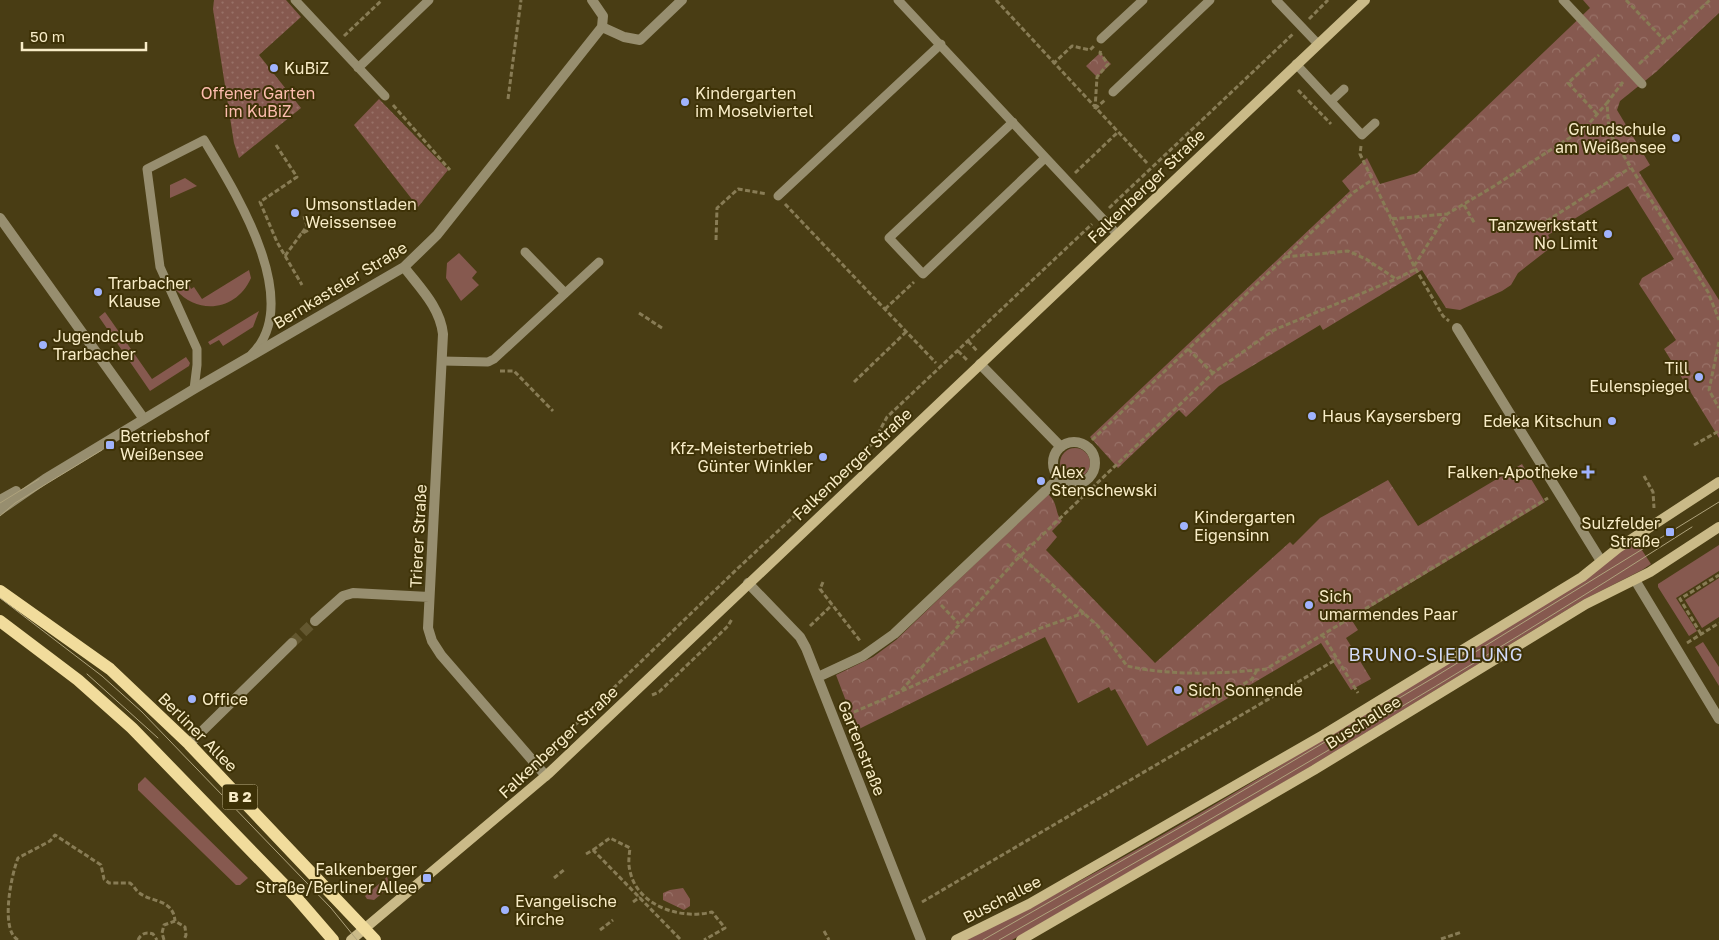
<svg xmlns="http://www.w3.org/2000/svg" width="1719" height="940" viewBox="0 0 1719 940" font-family="'Golos Text',sans-serif">
	<style>
		.grass { fill: #86594f }
		.forest { fill: url(#forest-crowns) }
		.garden { fill: url(#garden-dots) }
		.lines { fill: none; stroke-linecap: round; stroke-linejoin: round }
		.street-tunnel { stroke: #63572f; stroke-width: 10; stroke-dasharray: 10 5; stroke-linecap: butt }
		.path { stroke: #887c55; stroke-width: 3; stroke-dasharray: 5 2.5; stroke-linecap: butt }
		.lane { stroke: #978e6f; stroke-width: 9 }
		.street { stroke: #978e6f; stroke-width: 10 }
		.secondary { stroke: #caba88; stroke-width: 10 }
		.primary { stroke: #f1dc9c; stroke-width: 12 }
		.tram { stroke: #afa37c; stroke-width: 1 }
		.poi-dot { fill: #a0b3fd; stroke: #3e3207; stroke-width: 2 }
		.labels { text-anchor: middle; stroke-width: 4; stroke-linejoin: round; paint-order: stroke }
		.shield { fill: #3e3207; stroke: #c0b48d; stroke-width: 1 }
		.shield-label { font-size: 15px; font-weight: bold; fill: #f8ecc7 }
		.poi-label { font-size: 16px; fill: #f8ecc7; stroke: #3e3207; text-anchor: start }
		.park-label { font-size: 16px; fill: #fdbdaf; stroke: #3e3207 }
		.street-label { font-size: 16px; fill: #f8ecc7; stroke: #3e3207 }
		.neighbourhood-label { font-size: 18px; letter-spacing: 1px; fill: #d2daf7; stroke: #3e3207 }
	</style>
	<defs>
		<pattern id="forest-crowns" width="20" height="18" patternUnits="userSpaceOnUse" patternTransform="scale(1.25)"><rect width="20" height="18" fill="#86594f"/><path d="M2 6a3 3 0 1 1 6 0M12 15a3 3 0 1 1 6 0" fill="none" stroke="#987167"/></pattern>
		<pattern id="garden-dots" width="8" height="8" patternUnits="userSpaceOnUse" patternTransform="scale(1.25)"><rect width="8" height="8" fill="#86594f"/><path d="M2 2h.1M6 6h.1" fill="none" stroke="#987167" stroke-width="1.8" stroke-linecap="round"/></pattern>
	</defs>
	<rect width="100%" height="100%" fill="#493d14"/>
	<path class="grass" d="M185 178 197 186 170 198V185Z
		M459 253 477 272 472 278 479 285 461 301 446 278 447 263Z
		M249 270 251 278C237 310 199 316 176 290L187 281 191 289 194 287 202 299Z
		M259 311 253 327 223 346 219 340 210 345 208 342Z
		M105 312 152 379 186 357 190 363 189 366 150 391 99 317Z
		M1060 463a15 15 0 1 1 30 0a15 15 0 1 1-30 0Z
		M1636 541 1651 564 1642 570 1583 600 1308 768 1012 940H966C1130 859 1287 763 1441 665 1506 624 1572 584 1636 541Z
		M1719 545V571L1676 598 1697 631 1689 636 1658 587V584Z
		M1719 578V617L1702 628 1685 600Z
		M1703 642 1719 667V686L1695 647Z
		M145 777 248 878 240 885H236L138 790V784Z
		M387 877 390 887 374 900 367 899 365 896Z"/>
	<path class="forest" d="M1583 0H1719V13L1656 72 1620 101 1617 110 1650 165 1639 172 1719 300V438L1664 349 1676 340 1639 284 1642 278 1674 259 1628 186 1548 235 1552 243 1550 248 1518 273 1511 285 1502 291 1460 310 1446 308 1422 270 1323 330 1320 325 1219 386 1186 417 1179 410 1118 468 1090 437 1350 191 1342 181 1367 158 1380 184 1417 173 1590 8Z
		M1100 53 1111 64 1097 77 1086 66Z
		M1522 464 1545 502 1351 619 1358 630 1346 638 1371 679 1351 690 1321 643 1147 746 1115 689 1111 691 1109 687 1078 703 1045 637 857 730 836 675 873 657 896 640 1048 494C1059 504 1054 512 1062 521L1052 531 1057 537 1046 550 1155 663 1290 542 1293 545 1320 518 1388 480 1418 526Z
		M683 888 690 899V906L684 910 663 900V893L670 890Z"/>
	<path class="garden" d="M214 0H286L301 17 259 55 301 108 239 158 234 143 213 9Z
		M379 99 448 170 418 207 354 125Z"/>
	<g class="lines">
		<path class="street-tunnel" d="M292 643 315 621"/>
		<path class="path" d="M996 0 1147 163
			M1626 0 1665 41
			M1309 19 1328 0
			M344 36 382 0
			M1053 64 1072 46 1090 50 1094 46
			M1639 64 1710 0
			M1623 82 1607 103 1609 132 1708 292 1719 320
			M1298 90 1331 124
			M508 99 521 0
			M393 105 450 170
			M1095 109 1097 77 1108 64 1100 53 1101 49
			M1095 109 1105 100
			M1597 114 1568 83 1599 55
			M1585 128 1607 103
			M276 145 297 177 260 202 277 242 302 285
			M1361 146 1360 154 1414 266 1443 316 1449 321
			M1075 173 1118 132
			M785 204 936 363
			M1464 205 1475 224
			M1109 208 1294 33
			M1392 219 1446 214
			M1534 229 1630 168
			M302 233 307 226 304 216
			M716 240 717 208 738 189 767 194
			M285 256 301 234 309 230
			M1285 257 1348 251 1366 259 1396 279
			M1414 266 1447 214 1491 188 1585 128 1609 132
			M885 309 914 282
			M639 313 662 328
			M968 341 978 352
			M1719 342 1709 390 1719 408
			M1188 349 1213 373
			M958 351 967 360
			M500 371H514L553 411
			M854 382 907 331
			M1092 440 1354 192 1372 180
			M1694 445 1719 431
			M1644 476 1653 492 1654 508
			M1007 544 1098 626 1127 666C1172 676 1221 674 1266 669L1548 498
			M823 582 820 589 861 642
			M941 605 959 624
			M810 626 832 605
			M1322 634 1358 693
			M1701 634 1680 599 1719 575
			M1687 643 1719 623
			M902 691 1038 629 1084 613
			M652 695 659 692 728 626 732 619
			M847 715 900 692 1014 562 1213 373 1274 330 1396 279 1416 269
			M1192 715 1252 679 1257 670
			M543 756 736 570 873 443 887 417 1092 224
			M593 850 610 838 630 848C629 856 628 864 630 871 637 906 681 920 712 912L725 928 704 940
			M586 854 593 850 681 940
			M554 878 565 869
			M633 902 640 897
			M922 902 1337 659
			M600 930 613 920
			M824 931 829 940
			M1441 939 1462 932
			M18 940C0 930 11 876 18 858L50 841 55 835 101 865 104 879 109 883H130C134 886 135 889 138 892 151 903 173 898 175 921
			M138 940C141 933 147 932 153 934L157 940
			M164 940 162 933 164 925 175 921 185 927 186 935 184 940"/>
		<path class="lane" d="M295 0 385 96
			M898 0 1117 234
			M1276 0 1318 44
			M1563 0 1642 84
			M1101 39 1143 0
			M1296 64 1362 135 1375 123
			M358 68 429 0
			M1113 92 1210 0
			M1331 101 1344 89
			M1013 122 889 238 923 274 1045 158
			M778 196 941 44
			M525 252 565 293
			M442 361 488 362 494 359 599 262
			M194 389 197 365V349L160 267 147 169 204 140C234 190 305 301 252 354"/>
		<path class="street" d="M592 0 603 16 602 27
			M602 27 624 37 640 40 682 0
			M0 218 144 419
			M404 267C420 288 440 307 443 334L428 628 432 641 441 655 546 776
			M1457 328 1601 561
			M980 364 1061 447
			M1053 463a21 21 0 1 1 42 0a21 21 0 1 1-42 0Z
			M0 500 16 491
			M0 510 45 479 194 389 404 267 437 235 602 27
			M1635 580 1719 719
			M748 583 800 637 806 648 921 940
			M315 621 343 596 353 593 429 597
			M818 677 863 656 894 634 1059 478
			M189 744 292 643"/>
		<path class="secondary" d="M351 940 548 774 1365 0
			M956 940 1029 904 1323 735 1582 577 1618 548 1719 482
			M1021 940 1314 770 1586 604 1650 572 1719 527"/>
		<path class="primary" d="M0 591 110 669 189 744 375 940
			M0 621 78 680 132 728 295 896 333 940"/>
		<path class="tram" d="M0 503 39 479
			M0 516 15 503 102 450
			M0 598 102 676 142 712 331 908 357 940
			M87 674 158 738
			M983 940 1200 816 1433 678 1719 502
			M999 940C1233 808 1466 672 1692 527"/>
	</g>
	<g class="poi-dot">
		<circle cx="274" cy="68" r="5"/>
		<circle cx="685" cy="102" r="5"/>
		<circle cx="1676" cy="138" r="5"/>
		<circle cx="295" cy="213" r="5"/>
		<circle cx="1608" cy="234" r="5"/>
		<circle cx="98" cy="292" r="5"/>
		<circle cx="43" cy="345" r="5"/>
		<circle cx="1699" cy="377" r="5"/>
		<circle cx="1312" cy="416" r="5"/>
		<circle cx="1612" cy="421" r="5"/>
		<rect x="105" y="440" width="10" height="10" rx="2.5"/>
		<circle cx="823" cy="457" r="5"/>
		<path d="M1585.5 464.5h5v5h5v5h-5v5h-5v-5h-5v-5h5z"/>
		<circle cx="1041" cy="481" r="5"/>
		<circle cx="1184" cy="526" r="5"/>
		<rect x="1665" y="527" width="10" height="10" rx="2.5"/>
		<circle cx="1309" cy="605" r="5"/>
		<circle cx="1178" cy="690" r="5"/>
		<circle cx="192" cy="699" r="5"/>
		<rect x="422" y="873" width="10" height="10" rx="2.5"/>
		<circle cx="505" cy="910" r="5"/>
	</g>
	<g class="labels">
		<rect class="shield" x="222.5" y="784.5" width="35" height="25" rx="4"/>
		<g class="shield-label">
			<text x="240" y="802">B 2</text>
		</g>
		<g class="poi-label">
			<text x="284" y="74">KuBiZ</text>
			<text x="695" y="99">Kindergarten<tspan x="695" dy="18">im Moselviertel</tspan></text>
			<text x="1666" y="135" text-anchor="end">Grundschule<tspan x="1666" dy="18">am Weißensee</tspan></text>
			<text x="305" y="210">Umsonstladen<tspan x="305" dy="18">Weissensee</tspan></text>
			<text x="1598" y="231" text-anchor="end">Tanzwerkstatt<tspan x="1598" dy="18">No Limit</tspan></text>
			<text x="108" y="289">Trarbacher<tspan x="108" dy="18">Klause</tspan></text>
			<text x="53" y="342">Jugendclub<tspan x="53" dy="18">Trarbacher</tspan></text>
			<text x="1689" y="374" text-anchor="end">Till<tspan x="1689" dy="18">Eulenspiegel</tspan></text>
			<text x="1322" y="422">Haus Kaysersberg</text>
			<text x="1602" y="427" text-anchor="end">Edeka Kitschun</text>
			<text x="120" y="442">Betriebshof<tspan x="120" dy="18">Weißensee</tspan></text>
			<text x="813" y="454" text-anchor="end">Kfz-Meisterbetrieb<tspan x="813" dy="18">Günter Winkler</tspan></text>
			<text x="1051" y="478">Alex<tspan x="1051" dy="18">Stenschewski</tspan></text>
			<text x="1578" y="478" text-anchor="end">Falken-Apotheke</text>
			<text x="1194" y="523">Kindergarten<tspan x="1194" dy="18">Eigensinn</tspan></text>
			<text x="1660" y="529" text-anchor="end">Sulzfelder<tspan x="1660" dy="18">Straße</tspan></text>
			<text x="1319" y="602">Sich<tspan x="1319" dy="18">umarmendes Paar</tspan></text>
			<text x="1188" y="696">Sich Sonnende</text>
			<text x="202" y="705">Office</text>
			<text x="417" y="875" text-anchor="end">Falkenberger<tspan x="417" dy="18">Straße/Berliner Allee</tspan></text>
			<text x="515" y="907">Evangelische<tspan x="515" dy="18">Kirche</tspan></text>
		</g>
		<g class="park-label">
			<text x="258" y="99">Offener Garten<tspan x="258" dy="18">im KuBiZ</tspan></text>
		</g>
		<g class="street-label">
			<text transform="translate(1146 186) rotate(-44)" y="6">Falkenberger Straße</text>
			<text transform="translate(340 285) rotate(-31)" y="6">Bernkasteler Straße</text>
			<text transform="translate(852 464) rotate(-43)" y="6">Falkenberger Straße</text>
			<text transform="translate(418 536) rotate(-87)" y="6">Trierer Straße</text>
			<text transform="translate(1363 722) rotate(-32)" y="6">Buschallee</text>
			<text transform="translate(198 732) rotate(45)" y="6">Berliner Allee</text>
			<text transform="translate(558 742) rotate(-43)" y="6">Falkenberger Straße</text>
			<text transform="translate(862 748) rotate(68)" y="6">Gartenstraße</text>
			<text transform="translate(1002 899) rotate(-27)" y="6">Buschallee</text>
		</g>
		<g class="neighbourhood-label">
			<text x="1436" y="661">BRUNO-SIEDLUNG</text>
		</g>
	</g>
	<path d="M22 42v8h124v-8" fill="none" stroke="#f8ecc7" stroke-width="2.5"/>
	<text x="30" y="42" font-size="15" fill="#f8ecc7" stroke="#3e3207" stroke-width="4" paint-order="stroke">50 m</text>
</svg>
